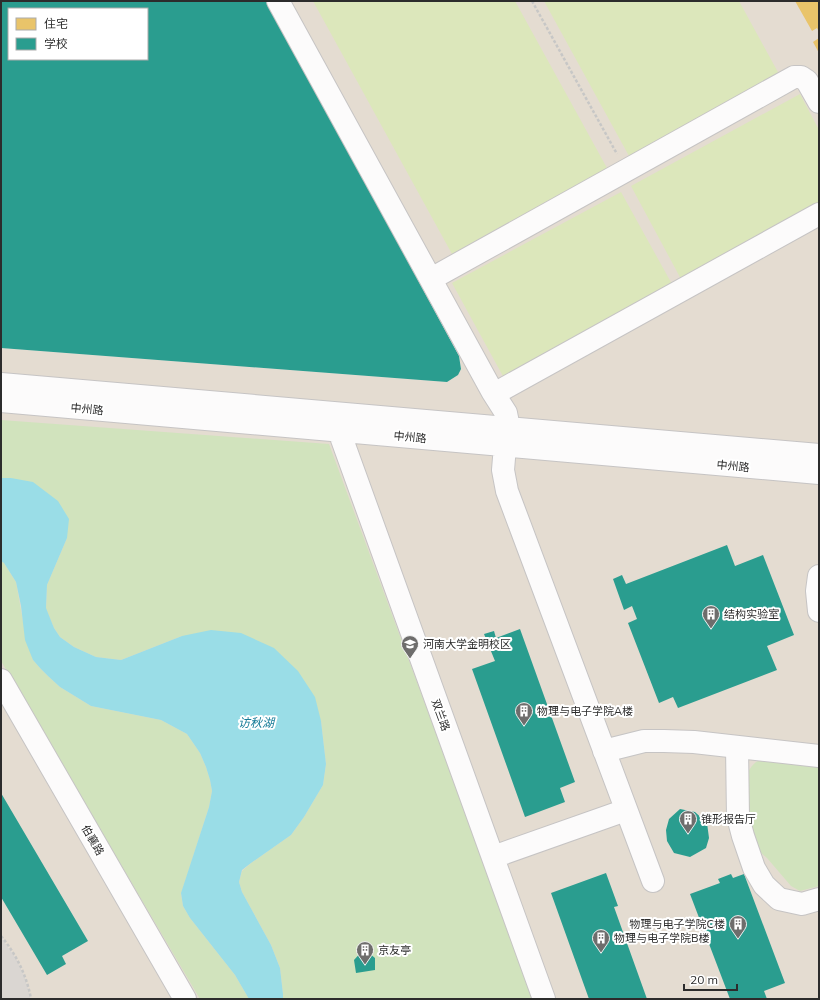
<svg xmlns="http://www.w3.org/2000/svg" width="820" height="1000" viewBox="0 0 820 1000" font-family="Mulish,'Noto Sans SC',sans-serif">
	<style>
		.education { fill: #e4dcd1 }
		.green { fill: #d1e3bd }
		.pitch { fill: #dce7bb }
		.plaza { fill: #dad6d2 }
		.water { fill: #9adde7 }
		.homes { fill: #e9c46a }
		.schools { fill: #2a9d8f; fill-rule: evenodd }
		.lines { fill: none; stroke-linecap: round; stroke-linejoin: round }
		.minor-casing { stroke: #c6c4c4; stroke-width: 24 }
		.path { stroke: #c7c7c6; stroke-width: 2.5; stroke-dasharray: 3 2; stroke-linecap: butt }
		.minor { stroke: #fcfbfb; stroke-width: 22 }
		.labels { text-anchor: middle; stroke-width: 4; stroke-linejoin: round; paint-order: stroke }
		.street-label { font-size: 11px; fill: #2c2c2c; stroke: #fff }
		.poi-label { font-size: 11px; fill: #2c2c2c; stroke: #fff; text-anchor: start }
		.water-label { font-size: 12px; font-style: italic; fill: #157b97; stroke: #fff }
	</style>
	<rect width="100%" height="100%" fill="#eae6e2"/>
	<path class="education" d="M267 1H819V999H31L25 978 17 960 1 936V348L447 382 458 375 461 368 459 355Z"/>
	<path class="green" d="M1 420 329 444 534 999H283V994L280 968 271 945 242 892 239 882 242 871 251 863 291 835 304 817 323 785 326 764 321 721 182 636 121 660 96 657 74 647 60 637 54 628 46 609 47 585 67 538 11 478H1Z
		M1 561 4 563 16 582 23 621 33 660 40 668 49 677 60 687 91 706 161 720 187 734 200 753 206 767 210 780 212 791 209 807 181 894 183 906 190 918 235 975 249 999H200L1 661Z
		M782 758 819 767V886L800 891 791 886 767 858 760 852 747 832V774C756 756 764 759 782 758Z"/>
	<path class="pitch" d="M313 1H515L607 168 452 254Z
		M544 1H739L779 74 629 156Z
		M800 94 819 130V207L682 281 631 186Z
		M621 192 673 286 504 378 452 283Z"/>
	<path class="plaza" d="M1 937 17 960 25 978 31 999H1Z"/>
	<path class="water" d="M1 478H11L33 482 58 501 69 519 67 538 47 585 46 608 54 628 60 637 74 647 96 657 121 660 182 636 211 630 241 633 274 648 298 671 315 697 321 721 326 764 323 785 304 817 291 835 251 863 242 870 239 882 242 892 271 945 280 968 283 994V999H249L235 975 190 918 183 906 181 893 209 807 212 791 210 780 206 767 200 753 187 734 161 720 91 706 60 687 49 677 40 668 33 660 25 640 21 606 16 582 4 563 1 561Z"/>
	<path class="homes" d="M795 1H819V32L817 28 812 31Z
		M819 38V53L813 42Z"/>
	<path class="schools" d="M1 1H267L459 356 461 369 458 375 447 382 1 348ZM9 9H147V59H9Z
		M727 545 735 566 763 555 794 635 767 646 777 670 678 708 673 697 659 703 628 623 637 619 632 606 624 610 613 579 622 575 626 584Z
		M520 629 575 782 560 788 565 802 525 817 472 669 495 661 484 634 494 631 496 638Z
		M1 793 88 941 62 956 66 964 47 975 1 897Z
		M680 809 695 812 707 823 709 838 706 848 690 857 674 853 667 841 666 830 669 819Z
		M606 873 618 906 614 907 647 999H589L551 893Z
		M731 874 733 878 744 874 785 983 764 991 767 999H730L690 894 720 883 718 879Z
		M364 949 375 958V970L356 973 354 960Z"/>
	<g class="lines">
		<g class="minor-casing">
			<path id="minor" d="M278 1 492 391 506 413 509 428 505 446 503 470 507 491 653 881
				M431 279 794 77H801L807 81 819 102
				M1 384 819 455
				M494 394 819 214
				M1 401 819 473
				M339 431 544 999
				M819 576 817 591 819 611
				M1 680 185 999
				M737 747 738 817 743 836 754 868 764 885 779 899 802 904 819 899
				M604 751 644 741H664L694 742 819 756
				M493 857 626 810"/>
		</g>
		<path class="path" d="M532 1 617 154
			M1 936C16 954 27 976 31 999"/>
		<use href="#minor" class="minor"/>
	</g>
	<defs>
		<g id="building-pin" transform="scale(0.9)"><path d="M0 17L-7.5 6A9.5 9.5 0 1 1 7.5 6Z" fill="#6e6d6c" stroke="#fff"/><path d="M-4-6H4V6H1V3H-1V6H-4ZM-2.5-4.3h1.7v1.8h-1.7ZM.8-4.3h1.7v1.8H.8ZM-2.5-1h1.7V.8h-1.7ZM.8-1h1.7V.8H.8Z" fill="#fff"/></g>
		<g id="university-pin" transform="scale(0.9)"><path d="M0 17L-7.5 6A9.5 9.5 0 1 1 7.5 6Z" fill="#6e6d6c" stroke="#fff"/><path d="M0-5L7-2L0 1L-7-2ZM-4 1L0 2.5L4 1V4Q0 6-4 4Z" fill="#fff"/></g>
	</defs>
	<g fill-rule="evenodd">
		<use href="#building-pin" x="711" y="614"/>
		<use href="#university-pin" x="410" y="644"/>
		<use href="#building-pin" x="524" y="711"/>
		<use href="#building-pin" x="688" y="819"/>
		<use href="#building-pin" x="738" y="924"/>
		<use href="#building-pin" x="601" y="938"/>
		<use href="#building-pin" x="365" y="950"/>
	</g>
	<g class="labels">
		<g class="street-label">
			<text transform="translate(87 409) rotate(5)" y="4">中州路</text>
			<text transform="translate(410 437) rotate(5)" y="4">中州路</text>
			<text transform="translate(733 466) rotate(5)" y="4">中州路</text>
			<text transform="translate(441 715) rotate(70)" y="4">双兰路</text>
			<text transform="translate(93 840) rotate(60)" y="4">伯襄路</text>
		</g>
		<g class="poi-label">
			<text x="724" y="618">结构实验室</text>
			<text x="423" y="648">河南大学金明校区</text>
			<text x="537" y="715">物理与电子学院A楼</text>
			<text x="701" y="823">锥形报告厅</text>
			<text x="725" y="928" text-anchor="end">物理与电子学院C楼</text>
			<text x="614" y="942">物理与电子学院B楼</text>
			<text x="378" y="954">京友亭</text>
		</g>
		<g class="water-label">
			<text x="256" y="727">访秋湖</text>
		</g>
	</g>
	<rect width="820" height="1000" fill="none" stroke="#2c2c2c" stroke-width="4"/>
	<rect x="8" y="8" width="140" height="52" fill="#ffffff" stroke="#ababab"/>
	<rect x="16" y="18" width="20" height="12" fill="#e9c46a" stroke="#ababab"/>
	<text x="44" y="28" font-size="12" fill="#2c2c2c">住宅</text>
	<rect x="16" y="38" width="20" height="12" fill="#2a9d8f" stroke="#ababab"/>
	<text x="44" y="48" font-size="12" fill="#2c2c2c">学校</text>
	<path d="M684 984v6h53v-6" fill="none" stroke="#2c2c2c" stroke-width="2"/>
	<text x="690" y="984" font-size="12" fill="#2c2c2c" stroke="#ffffff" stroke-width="3" paint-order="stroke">20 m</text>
</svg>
